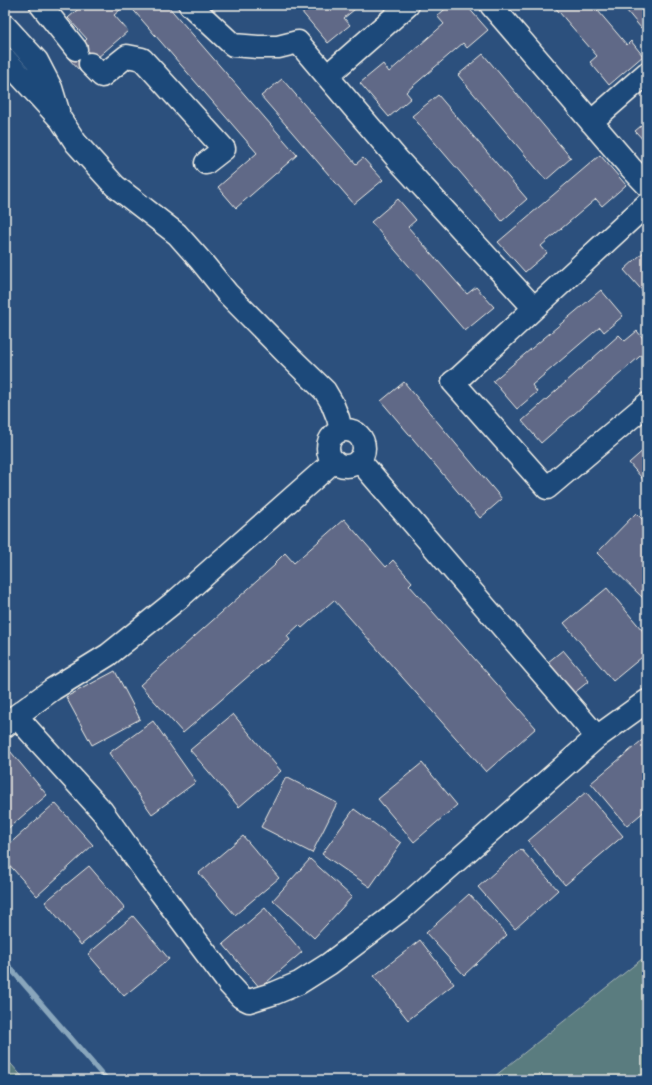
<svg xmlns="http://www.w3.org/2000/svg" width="652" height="1085" viewBox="0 0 652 1085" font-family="'Gochi Hand',sans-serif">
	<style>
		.green { fill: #5a7b7f; stroke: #a7b6b4 }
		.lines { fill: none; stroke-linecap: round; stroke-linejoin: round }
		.stream { stroke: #89a6bc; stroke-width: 5.5 }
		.building { fill: #616987; stroke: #f4f1e8 }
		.minor-casing { stroke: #f4f1e8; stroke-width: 25 }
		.minor { stroke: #1f4a7a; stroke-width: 22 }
	</style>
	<rect width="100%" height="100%" fill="#2c507d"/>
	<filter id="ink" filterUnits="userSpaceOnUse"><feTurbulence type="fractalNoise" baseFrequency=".025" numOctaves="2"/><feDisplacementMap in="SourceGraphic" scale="8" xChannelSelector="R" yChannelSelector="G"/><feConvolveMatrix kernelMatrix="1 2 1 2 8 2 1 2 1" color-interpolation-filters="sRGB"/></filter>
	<g filter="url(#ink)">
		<path class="green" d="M647 955V1080H490Z
			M5 1057 25 1080H5Z"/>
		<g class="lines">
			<path class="stream" d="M5 962 107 1080"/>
		</g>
		<path class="building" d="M83 5H126L114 15 128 31 81 72 67 57 87 39 68 18Z
			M129 5H167L297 155 236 208 218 187 257 153Z
			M308 5H360L344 18 350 25 328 43 301 11Z
			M450 5H466L488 30 467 48 463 43 406 92 411 98 389 117 360 83 383 64 389 72 444 24 437 16Z
			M553 5H593L627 45 631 41 643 56 609 85 590 62 597 56Z
			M622 5H647V23L641 28Z
			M483 54 571 158 546 180 458 75Z
			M282 79 356 164 363 158 383 180 354 204 261 96Z
			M438 95 527 199 502 221 412 116Z
			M647 121V144L635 131Z
			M600 155 626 185 602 206 596 199 541 246 547 253 525 272 498 242Z
			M398 199 416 220 408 227 467 294 476 287 494 307 465 331 371 222Z
			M647 249V296L624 270Z
			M601 290 623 316 604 332 600 327 532 385 537 392 517 409 493 381Z
			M637 331 647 343V350L541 443 522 421 619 335 625 341Z
			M404 382 502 499 480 518 381 401Z
			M647 447V484L629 463Z
			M636 513 647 524V602L597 553Z
			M344 519 386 567 393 560 412 582 409 585 536 728 486 772 334 600 302 628 299 625 287 636 290 640 183 733 140 685 275 565 274 564 285 553 294 563Z
			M607 588 647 636V653L613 681 564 623Z
			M563 650 589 681 574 693 548 662Z
			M115 671 140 719 92 745 66 697Z
			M233 714 281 771 239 807 190 750Z
			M153 721 196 782 152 814 109 753Z
			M647 736V809L627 826 591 783Z
			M10 751 47 795 5 831V754Z
			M422 763 457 805 414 842 378 799Z
			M286 777 337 803 312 853 261 827Z
			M586 792 623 836 565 885 528 841Z
			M55 803 93 845 37 896 5 860V848Z
			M354 809 401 843 370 887 322 854Z
			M243 836 279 878 235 915 199 873Z
			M521 849 558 890 515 929 478 887Z
			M310 859 352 897 314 938 273 900Z
			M89 866 125 908 81 945 45 902Z
			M469 894 507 935 464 975 426 933Z
			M265 908 302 952 260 988 223 944Z
			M133 916 169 959 124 996 88 954Z
			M420 940 454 984 408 1020 374 976Z"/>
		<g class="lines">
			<g class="minor-casing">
				<path id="minor" d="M41 5 76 49
					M190 5 233 45 258 47H278L298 42 399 161 534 308
					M491 5 630 167 647 185
					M5 26 37 61 51 88 58 111
					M5 59 61 120 76 143 115 186 177 234 201 261 227 293 289 356 325 391 332 403 338 418 341 430
					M90 64 102 76 127 56 142 59 154 72 224 149 206 163
					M327 76 408 5
					M591 122 647 73
					M647 204 459 378 453 382 547 488 647 404
					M328 448a18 18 0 1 1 36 0a18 18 0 1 1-36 0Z
					M359 460 597 737
					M16 716 102 811 149 877 229 984 241 997 249 1001 275 993 299 983 329 964 402 909 597 737 647 701
					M5 726 16 716 53 689 108 655 178 599 334 461"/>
			</g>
			<use href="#minor" class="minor"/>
		</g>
	</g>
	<rect width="652" height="1085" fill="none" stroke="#1f4a7a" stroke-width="20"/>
	<rect x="10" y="10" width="632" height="1065" fill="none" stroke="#f4f1e8" stroke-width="1.5" filter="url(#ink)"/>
</svg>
